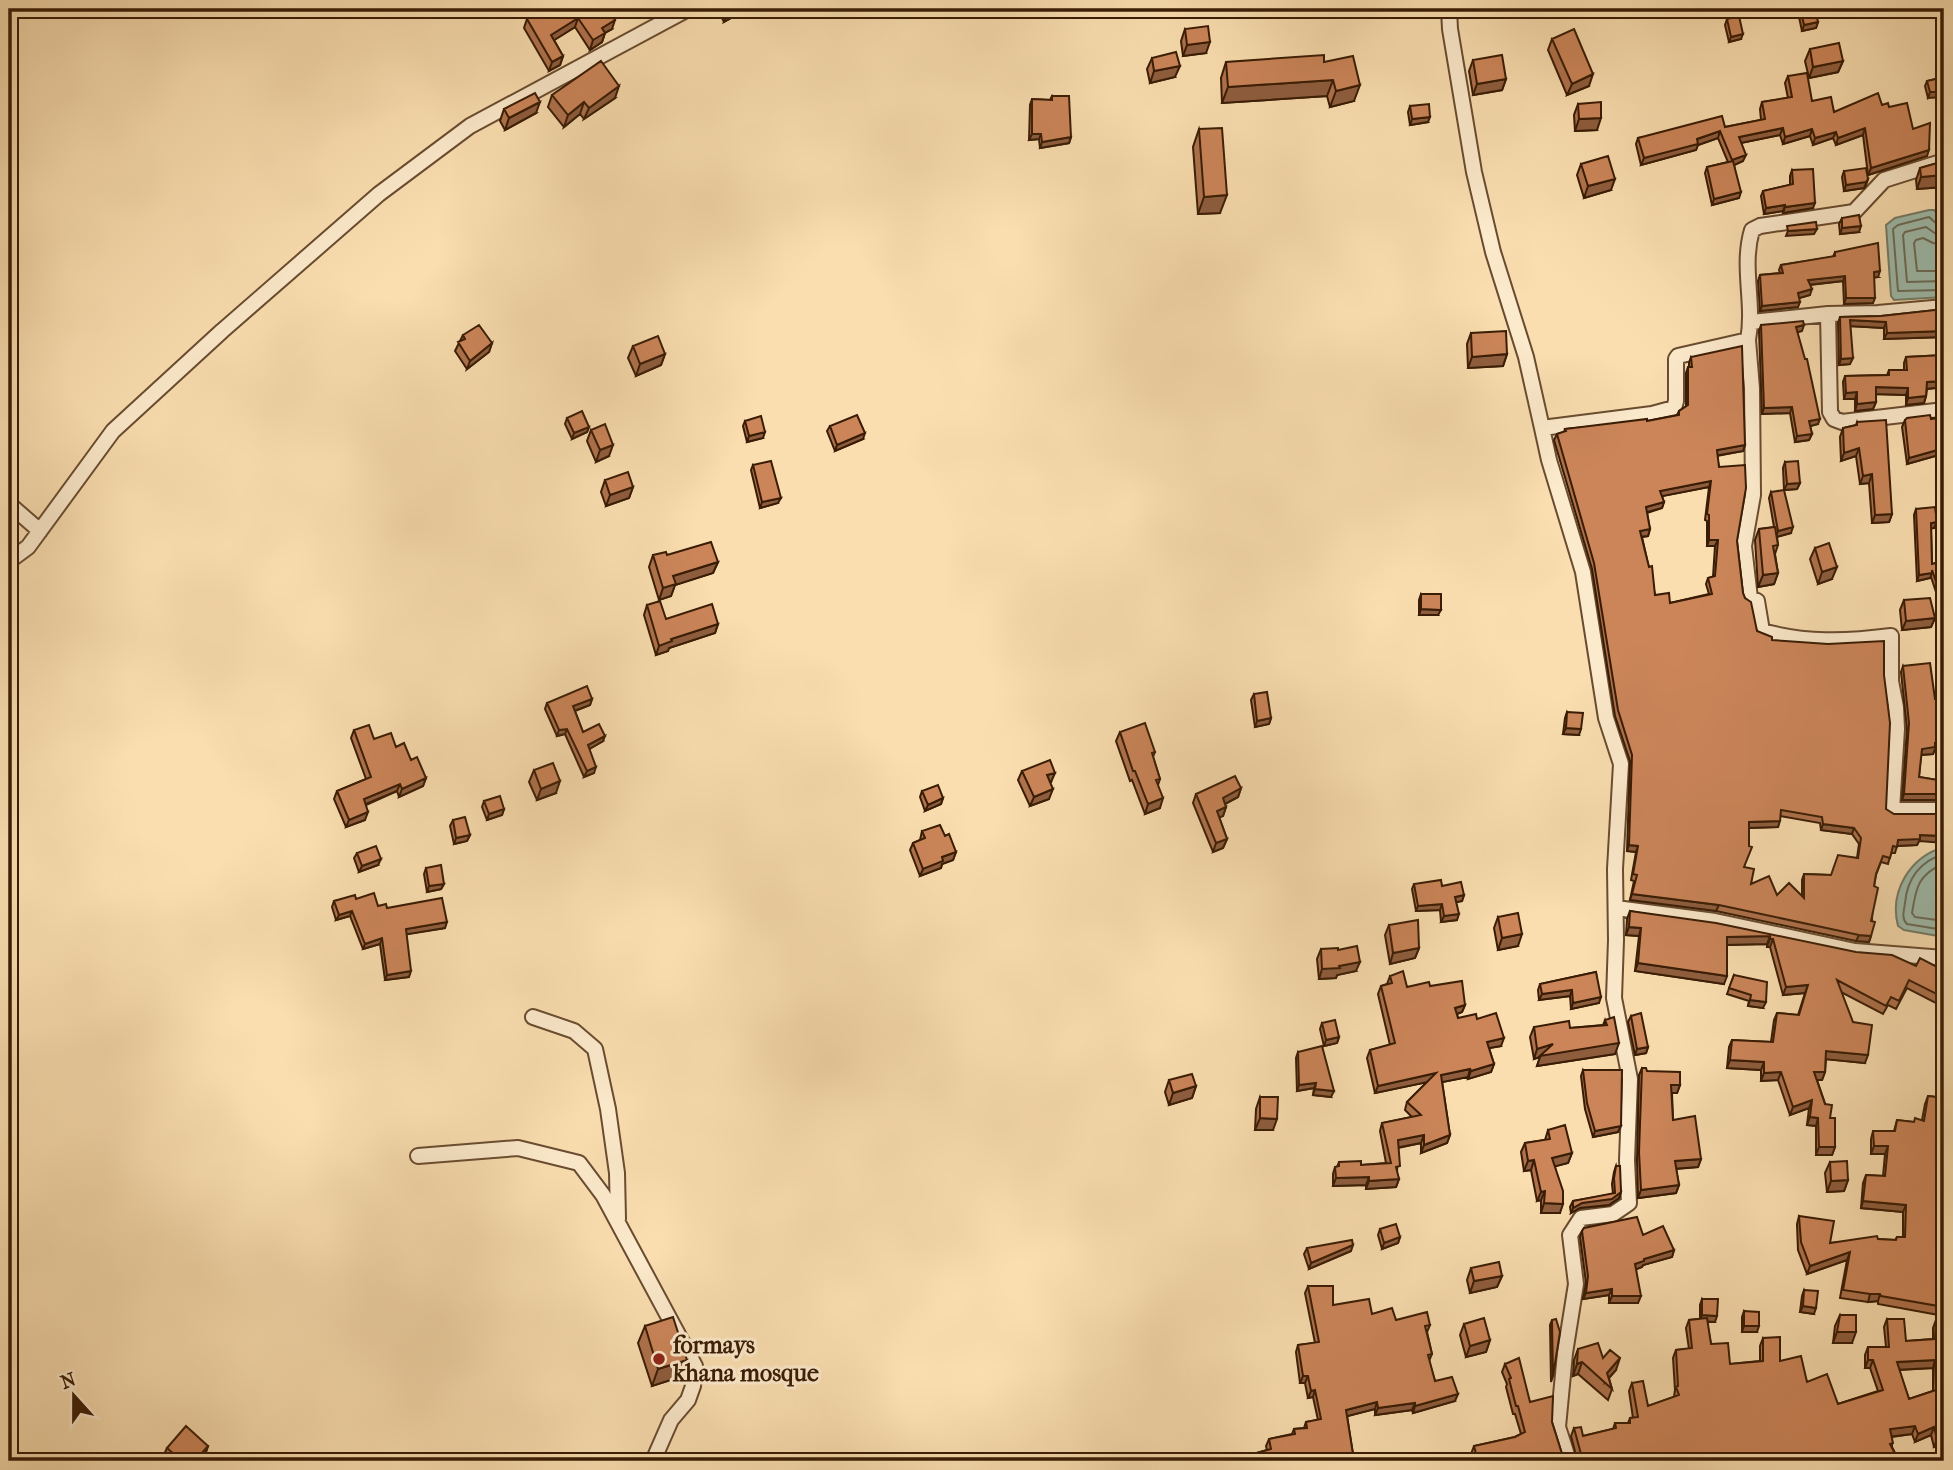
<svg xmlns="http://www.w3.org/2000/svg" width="1953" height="1470" viewBox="0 0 1953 1470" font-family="'IM FELL French Canon',serif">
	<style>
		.water { fill: #9ebcac; stroke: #767c69; stroke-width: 2 }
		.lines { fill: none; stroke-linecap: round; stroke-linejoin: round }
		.shore { stroke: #6c6c58; stroke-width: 2 }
		.street-casing { stroke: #694c30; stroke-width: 18 }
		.street { stroke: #fceacc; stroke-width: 14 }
		.wall { fill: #af724d; stroke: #391c05; stroke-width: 2; fill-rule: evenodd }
		.shaded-wall { fill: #8e5d3e; stroke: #391c05; stroke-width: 2 }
		.building { fill: #cb8559; stroke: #391c05; stroke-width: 2; fill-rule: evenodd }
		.poi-dot { fill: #8f2418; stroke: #fceacc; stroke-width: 2.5 }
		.labels { text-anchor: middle; stroke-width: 6; stroke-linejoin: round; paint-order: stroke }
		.poi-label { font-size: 24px; font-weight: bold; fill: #391c05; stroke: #fceacc; text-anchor: start }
	</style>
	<rect width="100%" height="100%" fill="#fadeb0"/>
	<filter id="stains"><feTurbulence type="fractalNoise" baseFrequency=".00286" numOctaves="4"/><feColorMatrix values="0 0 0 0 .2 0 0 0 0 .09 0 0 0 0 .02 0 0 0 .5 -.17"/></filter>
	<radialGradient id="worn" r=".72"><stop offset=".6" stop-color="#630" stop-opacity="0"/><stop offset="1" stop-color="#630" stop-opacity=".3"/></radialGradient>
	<path class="water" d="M1929 210H1934C1950 227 1944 273 1944 297L1894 300 1891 296 1886 225 1895 218Z
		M1944 847V937L1904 930 1898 926C1889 891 1910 857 1944 847Z"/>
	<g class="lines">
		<path class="shore" d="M1944 226 1938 225 1929 217 1898 225 1893 229 1898 291 1944 290
			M1944 235 1936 234 1926 227 1905 232 1903 235 1907 282 1944 281
			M1944 245 1933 243 1923 238 1916 240 1914 243 1917 271H1944
			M1944 854C1920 861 1907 879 1905 903 1904 911 1901 918 1907 924L1944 930
			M1944 863C1918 875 1916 887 1912 913L1915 917 1944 921"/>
		<g class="street-casing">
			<path id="street" d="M1449 9 1450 29 1474 172 1493 252 1526 357 1542 428 1652 414 1674 408 1676 401V359L1678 356 1748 340C1755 303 1741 267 1752 230L1760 226 1854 212 1884 180 1944 161
				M1828 314 1830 412 1834 419 1842 422 1944 410
				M1751 322 1828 314 1878 313 1944 307
				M1748 340 1752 388 1753 495 1744 546 1750 598 1757 601 1762 631C1806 643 1845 642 1891 636V681L1896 707 1897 729 1892 810H1944
				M1542 428 1549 460 1583 572 1606 718 1621 764 1615 869 1616 940 1614 998 1630 1079 1627 1160 1629 1203 1613 1214 1581 1218 1570 1235 1576 1284 1565 1353 1558 1427 1569 1461
				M9 504 40 531
				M9 561 28 547 113 431 222 331 379 194 470 126 688 9
				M1616 908 1715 921 1855 951 1944 958
				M533 1017 574 1031 595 1049 608 1109 617 1173 618 1219
				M418 1156 518 1148 579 1163 603 1195 695 1366 693 1386 688 1400 671 1420 653 1461"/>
		</g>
		<use href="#street" class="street"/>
	</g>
	<path class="wall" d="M544 9 612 29 605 33 602 42 590 50 575 27 554 40 563 56 560 65 549 71 524 28 527 19Z
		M717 9H747L724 22Z
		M1801 12 1818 22 1816 28 1802 31 1799 17Z
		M1727 19 1741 39 1729 42 1725 25Z
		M1185 29 1206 53 1183 56 1181 41Z
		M1552 39 1589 86 1567 95 1548 50Z
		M1810 49 1843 61 1838 72 1809 78 1805 61Z
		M1152 58 1175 77 1150 83 1147 69Z
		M1473 60 1506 79 1502 90 1473 95 1469 71Z
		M1226 62H1324L1354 101 1330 107 1327 96 1222 103 1221 78Z
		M1788 76 1812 101 1834 112 1882 105 1889 107 1913 129 1927 156 1868 175 1863 135 1836 145 1833 138 1813 145 1810 136 1783 144 1780 135 1741 143 1743 161 1734 165 1739 198 1712 205 1705 173 1707 167 1728 162 1718 138 1698 145 1696 150 1641 165 1636 144 1638 138 1725 127 1761 120 1760 109 1762 102 1788 98 1785 83Z
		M1944 77 1928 98 1925 86 1927 81Z
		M552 95 615 98 584 119 580 114 564 127 548 107Z
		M1052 96 1071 137 1069 143 1040 148 1039 139 1029 140 1030 105 1032 99 1050 100Z
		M1578 104 1597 130 1575 131 1574 115Z
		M1410 106 1428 122 1410 125 1408 112Z
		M504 109 536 113 505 130 500 121Z
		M1199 129 1220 213 1198 214 1193 147Z
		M1944 161V187L1917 189 1916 180 1920 168Z
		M1581 164 1611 190 1584 198 1577 175Z
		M1792 170 1813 208 1783 213V211L1764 214 1761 196 1763 191 1790 185V176Z
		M1844 171 1868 179 1866 185 1864 188 1844 191 1842 177Z
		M1842 218 1859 232 1840 234 1839 224Z
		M1835 252 1878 277H1874L1873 303 1844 304 1843 281 1810 285V295L1799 298 1798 307 1760 311 1758 281 1760 275 1780 273 1779 270 1781 265 1833 257Z
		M1944 309V337L1884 339V328L1850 326V364L1839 365 1838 323 1840 317 1881 316Z
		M1761 325 1802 331 1797 332 1818 424 1810 426 1812 434 1809 440 1795 442 1790 413 1762 414 1759 331Z
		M1471 333 1507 354 1503 366 1468 368 1467 344Z
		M463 335 492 343 489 352 467 369 455 351Z
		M633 346 665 354 661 365 636 376 628 358Z
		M1944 355V387L1927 389 1926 396 1924 403 1906 405V395L1876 394V402L1873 409 1855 411V399H1844L1843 382 1845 376 1887 375 1889 370H1904V363L1906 357Z
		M1691 357 1745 445 1743 451 1717 456 1719 467 1737 541 1743 593 1757 631 1772 640 1886 809 1919 841 1917 845 1897 846 1895 853H1891L1888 864 1881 862 1876 875 1874 886 1871 936 1869 942 1856 941 1716 911 1630 900 1634 881 1631 880 1636 852 1627 851 1630 761 1615 716 1592 569 1554 440 1557 434 1564 432 1565 429 1647 421 1677 415 1679 411 1686 406V373L1688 367H1689V363ZM1709 487 1705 520 1707 521V546H1715L1713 577 1708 578 1706 584 1709 594 1670 603 1655 595 1642 537 1648 536 1650 529 1647 513 1662 508 1664 502 1662 496ZM1780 816 1820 823 1821 830 1852 834 1859 844 1857 858 1831 875 1804 874 1802 880V896L1777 895 1751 884 1744 867 1749 828 1778 827Z
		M1944 417V436L1939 437 1941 449 1939 455 1907 464 1902 427 1905 420Z
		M567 418 589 427 587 432 572 439 565 424Z
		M745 421 763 438 747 442 743 426Z
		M1857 422 1892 514 1889 522 1872 523 1869 483 1860 484 1856 456 1841 461 1840 437 1843 428 1856 425Z
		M830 426 863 439 835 451 827 431Z
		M591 430 609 456 596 462 587 441Z
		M1785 462 1800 483 1797 489 1784 490 1783 468Z
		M753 465 778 503 760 508 751 470Z
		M605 480 633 487 629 498 606 506 601 492Z
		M1771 492 1791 533 1777 537 1778 545 1775 554 1778 573 1774 584 1758 587 1755 540 1759 529 1774 527 1769 498Z
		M1916 509 1934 528H1931L1932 564 1944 561V596L1938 598 1931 577 1930 578 1917 581 1914 515Z
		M1815 548 1832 579 1818 584 1810 559Z
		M653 555H667L718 562 713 573 675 585 671 596 659 600 649 567Z
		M1421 594 1438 615H1419V600Z
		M1904 600 1935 618 1931 627 1902 630 1900 610Z
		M647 605 666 619 718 624 715 633 669 648 668 651 656 655 644 615Z
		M1903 666 1935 749 1933 754 1921 755 1919 777 1944 781V800H1902L1907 729 1901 672Z
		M1254 694 1271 718 1269 724 1255 727 1251 700Z
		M592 699 590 705 575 711 583 732 603 741 589 749 594 773 584 777 565 734 557 736 545 709 547 703Z
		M1567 712 1579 735 1563 734 1565 718Z
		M354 730 374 739 396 747 411 760 426 778 423 786 399 797 397 791 366 805 365 820 346 827 334 799 337 791 366 779 351 738Z
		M1120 732 1155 752 1153 757 1160 779 1158 785 1160 808 1145 814 1132 780 1130 781 1116 741Z
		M534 770 556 793 537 800 529 782Z
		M1022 771 1051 782 1050 783 1049 799 1030 806 1018 780Z
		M1241 788 1238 797 1225 804 1226 807 1223 816 1219 817 1227 839 1223 848 1213 852 1193 803 1196 794Z
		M922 791 943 798 941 804 925 811 920 797Z
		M484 801 504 809 502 815 487 820 482 807Z
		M453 820 470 835 467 841 454 844 450 826Z
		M922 831 945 836 956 852 953 860 942 864 941 868 920 876 910 850 913 843 920 840Z
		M357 853 378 865 359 872 354 858Z
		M426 868 444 884 441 889 427 892 424 874Z
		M1414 884 1442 886 1464 895 1462 901 1456 902 1457 920 1441 922 1440 910 1416 911 1412 889Z
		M356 899 378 906 387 908 445 928 406 934 409 977 385 980 380 944 363 949 350 916 336 920 332 907 334 901Z
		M1630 911 1916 966 1941 969 1944 960V1009L1938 1008V1004L1907 988 1896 1009 1888 1005 1883 1014 1841 992 1865 1063 1826 1059 1825 1072 1822 1080H1817L1830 1118 1835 1147 1832 1155H1816V1126L1807 1125 1809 1108 1790 1115 1778 1080 1761 1081V1070L1727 1068 1729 1047 1732 1040 1771 1042 1774 1020 1777 1013 1798 1015 1805 993 1783 995 1770 947H1767V944L1727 945 1724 984 1635 971 1639 936 1626 935 1627 919Z
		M1498 917 1518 946 1498 950 1494 928Z
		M1389 925 1419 948 1415 958 1390 964 1385 935Z
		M1321 949 1356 971 1337 975 1336 978 1319 979 1317 959Z
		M1596 972 1599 1003 1571 1009 1570 996 1539 1000 1538 990 1540 984Z
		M1734 975 1763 1008 1748 1006 1749 1001 1727 994Z
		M1390 976 1407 987 1430 986 1465 1005 1462 1012 1457 1014 1458 1018 1477 1019 1501 1046 1489 1048 1494 1064 1491 1072 1468 1079V1077L1442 1082 1450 1135 1447 1143 1421 1153V1143L1398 1148 1397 1173 1399 1179 1396 1187 1366 1189V1185L1333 1186V1174L1335 1167H1337L1339 1162 1361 1165 1386 1163 1380 1131 1382 1123 1412 1117 1405 1110 1407 1102 1427 1082 1375 1093 1367 1058 1370 1050 1390 1045 1378 994 1381 986 1387 984Z
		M1631 1016 1648 1047 1646 1053 1635 1055 1628 1022Z
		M1605 1020 1615 1054 1537 1066 1540 1057 1534 1059 1530 1037 1534 1027 1570 1028 1603 1025Z
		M1322 1023 1339 1037 1337 1043 1324 1046 1320 1029Z
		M1298 1052 1331 1097 1313 1095 1314 1088 1297 1091 1296 1058Z
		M1642 1068 1647 1071 1680 1085 1677 1093H1672L1673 1120 1701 1159 1698 1167 1676 1169 1679 1185 1676 1193 1638 1198 1637 1160 1639 1075Z
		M1583 1070 1618 1132 1593 1137 1585 1109 1581 1076Z
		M1169 1080 1196 1086 1192 1098 1169 1105 1165 1092Z
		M1928 1096 1944 1098V1316L1878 1304V1301L1868 1302 1840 1298 1847 1260 1807 1274 1798 1250 1797 1224 1799 1216 1830 1243 1878 1239 1895 1240 1897 1237H1903V1212L1861 1208 1863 1183 1866 1175 1883 1176 1885 1154H1871V1139L1873 1131H1894L1897 1120 1914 1122 1922 1120 1925 1104Z
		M1260 1097 1273 1130H1255L1256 1109Z
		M1548 1130 1572 1153 1568 1163 1555 1166 1560 1213H1541V1200L1537 1201 1531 1170 1524 1171 1521 1152 1525 1143 1545 1140Z
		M1830 1162 1848 1180 1844 1191 1827 1192 1825 1173Z
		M1616 1166 1621 1192 1619 1198 1609 1205 1580 1208 1571 1213 1570 1207 1573 1201 1613 1194 1612 1184 1614 1172Z
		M1380 1229 1400 1237 1398 1243 1382 1249 1378 1235Z
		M1582 1231 1643 1235 1674 1250 1672 1257 1643 1265 1642 1267 1636 1269 1638 1303H1609V1295L1583 1299 1586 1283 1580 1237Z
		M1307 1248 1351 1251 1309 1269 1304 1254Z
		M1471 1268 1502 1276 1497 1287 1470 1293 1467 1280Z
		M1308 1286 1333 1305 1396 1320 1430 1325 1427 1332 1432 1354 1429 1361 1435 1381 1455 1401 1413 1413 1412 1410 1375 1415V1409L1347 1416 1353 1454 1351 1461H1237L1239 1458 1267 1450 1266 1446 1269 1439 1292 1434 1294 1429 1304 1428 1306 1422 1318 1420 1313 1397 1308 1398 1305 1383H1300L1296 1352 1298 1345 1315 1343 1305 1293Z
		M1804 1290 1814 1314 1800 1312 1802 1296Z
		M1702 1299 1715 1322H1707L1711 1344 1730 1364 1760 1361V1346L1763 1338 1780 1361 1807 1382 1838 1404 1878 1391 1870 1368H1865V1355L1868 1347H1886L1884 1327 1887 1319 1906 1341 1933 1339V1328L1936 1320H1944V1444L1934 1447 1931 1435 1915 1442 1912 1434 1892 1437V1447L1899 1461H1575L1577 1459 1571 1436 1574 1428 1583 1436 1613 1429 1615 1423H1628L1630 1418H1633L1629 1391 1632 1383 1648 1406 1674 1397 1675 1390 1673 1358 1676 1350 1689 1349 1686 1328 1689 1320 1700 1319V1305ZM1933 1368V1391L1909 1399 1899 1370Z
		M1744 1311 1757 1332H1742V1317Z
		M1840 1315 1852 1343H1833L1835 1326Z
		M1552 1320 1553 1376 1551 1382 1550 1325Z
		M1464 1324 1490 1340 1486 1352 1466 1357 1460 1335Z
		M645 1326 680 1377 652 1386 638 1343Z
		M1578 1349 1603 1358 1616 1370 1609 1378 1612 1389 1608 1400 1578 1374 1573 1376 1574 1360Z
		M1505 1364 1530 1402 1552 1422 1563 1457 1566 1461H1569H1473L1471 1454 1474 1446 1515 1437 1521 1434 1515 1414H1513L1506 1387 1507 1384 1502 1372Z
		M208 1446 204 1458 201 1461H165L162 1459 167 1448Z"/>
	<path class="shaded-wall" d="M731 9H747L724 22 729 10Z
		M1139 9H1156L1136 15Z
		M1408 9H1423L1406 15Z
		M1855 9H1867L1854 11Z
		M578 18 575 27 548 44 551 35Z
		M615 20 612 29 605 33 602 42 590 50 593 40 602 28Z
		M1818 22 1816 28 1802 31 1804 25Z
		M1743 34 1741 39 1729 42 1731 37Z
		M1210 42 1206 53 1183 56 1187 45Z
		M563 56 560 65 549 71 552 62Z
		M1843 61 1838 72 1809 78 1813 67Z
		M1180 66 1175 77 1150 83 1154 71Z
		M1593 74 1589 86 1567 95 1572 84Z
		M1506 79 1502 90 1473 95 1477 84Z
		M1333 80 1327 96 1222 103 1228 87Z
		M1360 85 1354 101 1330 107 1336 91Z
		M619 86 615 98 584 119 589 108Z
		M1930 92H1944V97L1928 98Z
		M540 102 536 113 505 130 509 118Z
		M584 102 580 114 564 127 568 115Z
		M1430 117 1428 122 1410 125 1412 119Z
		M1601 118 1597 130 1575 131 1579 119Z
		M1783 128 1780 135 1736 144 1739 137Z
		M1865 128 1863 135 1836 145 1838 138Z
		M1812 129 1810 136 1783 144 1785 137Z
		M1720 131 1718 138 1698 145 1696 150 1641 165 1644 158Z
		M1836 132 1833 138 1813 145 1815 138Z
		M1032 134H1041L1039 139 1029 140Z
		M1071 137 1069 143 1040 148 1042 142Z
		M1929 150 1927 156 1868 175 1871 168Z
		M1746 155 1743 161 1730 167 1732 160Z
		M1944 175V187L1917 189 1921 177Z
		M1615 179 1611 190 1584 198 1588 186Z
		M1868 179 1864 188 1844 191 1846 185Z
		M1741 192 1739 198 1712 205 1714 199Z
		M1227 195 1220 213 1198 214 1204 197Z
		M1815 203 1813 208 1783 213 1785 207Z
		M1785 205 1783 211 1764 214 1766 208Z
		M1861 226 1859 232 1840 234 1842 228Z
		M1817 229 1814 234 1786 236 1788 231Z
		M1880 271 1878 277 1872 278 1874 272Z
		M1845 276 1843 281 1806 285 1808 280Z
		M1812 289 1810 295 1796 299 1798 293Z
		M1846 298H1875L1873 303 1844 304Z
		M1800 302 1798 307 1760 311 1762 306Z
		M1850 320 1886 322 1884 328 1848 326Z
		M1804 325 1802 331 1794 333 1796 327Z
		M1944 331V337L1884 339 1887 333Z
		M492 343 489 352 467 369 470 361Z
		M665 354 661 365 636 376 640 364Z
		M1507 354 1503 366 1468 368 1472 357Z
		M1853 358 1850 364 1839 365 1841 359Z
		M1944 381V387L1925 389 1927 382Z
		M1876 387 1908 388 1906 395 1873 394Z
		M1857 392 1855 399H1844L1846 393Z
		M1926 396 1924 403 1906 405 1908 398Z
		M1876 402 1873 409 1855 411 1857 404Z
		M1792 407 1790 413 1762 414 1764 408Z
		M1820 419 1818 424 1807 427 1809 421Z
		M589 427 587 432 572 439 574 433Z
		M1944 430V436L1936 437 1938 431Z
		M765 432 763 438 747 442 749 436Z
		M865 433 863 439 835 451 837 445Z
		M1812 434 1809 440 1795 442 1797 436Z
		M613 445 609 456 596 462 600 450Z
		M1745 445 1743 451 1714 456 1717 450Z
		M1859 448 1856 456 1841 461 1844 453Z
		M1941 449 1939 455 1907 464 1909 458Z
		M1872 474 1869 483 1860 484 1863 476Z
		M1711 481 1709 487 1658 497 1660 491Z
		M1800 483 1797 489 1784 490 1787 484Z
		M633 487 629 498 606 506 610 495Z
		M781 498 778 503 760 508 762 502Z
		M1664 502 1662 508 1644 513 1646 507Z
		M1892 514 1889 522 1872 523 1875 515Z
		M1937 522 1934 528 1929 529 1931 523Z
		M1793 527 1791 533 1776 537 1778 531Z
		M1650 529 1648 536 1638 537 1640 531Z
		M1709 540H1718L1715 546H1707Z
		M718 562 713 573 675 585 671 596 659 600 663 588 673 576Z
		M1837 567 1832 579 1818 584 1822 572Z
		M1778 573 1774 584 1758 587 1763 575Z
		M1932 573 1930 578 1917 581 1919 575Z
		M1944 591V596L1938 598 1940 593Z
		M1421 609 1441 610 1438 615H1419Z
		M1935 618 1931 627 1902 630 1906 621Z
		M718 624 715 633 669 648 668 651 656 655 659 646 671 639Z
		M592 699 590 705 571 712 573 706Z
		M1271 718 1269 724 1255 727 1257 721Z
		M1566 728 1581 729 1579 735 1563 734Z
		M567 729 565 734 557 736 559 730Z
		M605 736 603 741 586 751 588 745Z
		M1944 742V747L1935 749 1933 754 1920 755 1922 749 1935 743Z
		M596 767 594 773 584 777 587 771Z
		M1055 773 1051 782 1044 785 1047 775Z
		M426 778 423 786 399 797 402 789Z
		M560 781 556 793 537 800 541 789Z
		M400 784 397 791 361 806 364 799Z
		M1241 788 1238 797 1219 807 1223 798Z
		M1053 789 1049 799 1030 806 1034 797Z
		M1904 794H1944V800H1902Z
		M943 798 941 804 925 811 928 805Z
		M1163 798 1160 808 1145 814 1148 804Z
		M1226 807 1223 816 1213 820 1217 811Z
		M504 809 502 815 487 820 489 814Z
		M368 812 365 820 346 827 349 820Z
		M1780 821 1778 827 1747 828 1749 822Z
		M1823 824 1854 828 1852 834 1821 830Z
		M470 835 467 841 454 844 456 838Z
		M1920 835 1944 836V843L1919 841 1917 845 1896 846 1898 840Z
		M1227 839 1223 848 1213 852 1216 843Z
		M1629 845 1638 846 1636 852 1627 851Z
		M956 852 953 860 942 864 941 868 920 876 923 869 942 857Z
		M381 859 378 865 359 872 362 866Z
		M444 884 441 889 427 892 429 886Z
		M1632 894 1719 905 1716 911 1630 900Z
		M1464 895 1462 901 1453 903 1455 897Z
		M1442 904 1440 910 1416 911 1418 906Z
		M352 911 350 916 336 920 339 915Z
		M1459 914 1457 920 1441 922 1444 916Z
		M447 922 445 928 403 935 406 929Z
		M1629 927 1641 928 1639 936 1626 935Z
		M1522 934 1518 946 1498 950 1502 938Z
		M1859 935 1871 936 1869 942 1856 941Z
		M1770 936 1767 944 1724 945 1727 937Z
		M382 938 380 944 363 949 365 944Z
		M1770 939H1773L1770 947H1767Z
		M1419 948 1415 958 1390 964 1393 953Z
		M1360 962 1356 971 1337 975 1336 978 1319 979 1322 969Z
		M1638 963 1727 976 1724 984 1635 971Z
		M411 971 409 977 385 980 387 975Z
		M1808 985 1805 993 1783 995 1786 987Z
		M1572 990 1570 996 1539 1000 1542 994Z
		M1601 997 1599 1003 1571 1009 1573 1003Z
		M1750 1000 1766 1002 1763 1008 1748 1006Z
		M1465 1005 1462 1012 1452 1016 1455 1008Z
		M1339 1037 1337 1043 1324 1046 1326 1040Z
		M1504 1038 1501 1046 1484 1049 1487 1042Z
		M1619 1043 1615 1054 1537 1066 1540 1057 1534 1059 1537 1049 1553 1044Z
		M1648 1047 1646 1053 1635 1055 1637 1049Z
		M1826 1051 1868 1055 1865 1063 1823 1059Z
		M1730 1060 1764 1062 1761 1070 1727 1068Z
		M1494 1064 1491 1072 1468 1079 1471 1071Z
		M1470 1069 1468 1077 1438 1083 1441 1075Z
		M1781 1072 1778 1080 1761 1081 1764 1073Z
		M1814 1072H1825L1822 1080H1811Z
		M1436 1073 1433 1081 1375 1093 1378 1086Z
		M1316 1083 1314 1088 1297 1091 1299 1085Z
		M1671 1085H1680L1677 1093H1669Z
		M1196 1086 1192 1098 1169 1105 1173 1093Z
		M1315 1089 1334 1091 1331 1097 1313 1095Z
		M1812 1100 1809 1108 1790 1115 1793 1107Z
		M1810 1117 1818 1118 1816 1126 1807 1125Z
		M1260 1118 1277 1119 1273 1130H1255Z
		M1621 1126 1618 1132 1593 1137 1595 1131Z
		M1424 1135 1421 1143 1395 1148 1398 1140Z
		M1450 1135 1447 1143 1421 1153 1424 1145Z
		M1874 1146H1888L1885 1154H1871Z
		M1819 1147H1835L1832 1155H1816Z
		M1572 1153 1568 1163 1549 1168 1552 1158Z
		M1701 1159 1698 1167 1672 1169 1675 1161Z
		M1534 1160 1531 1170 1524 1171 1528 1161Z
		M1369 1177 1366 1185 1333 1186 1336 1178Z
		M1399 1179 1396 1187 1366 1189 1369 1181Z
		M1848 1180 1844 1191 1827 1192 1831 1181Z
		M1679 1185 1676 1193 1638 1198 1641 1190Z
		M1545 1191 1541 1200 1537 1201 1541 1192Z
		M1621 1192 1619 1198 1609 1205 1580 1208 1571 1213 1573 1208 1582 1203Z
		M1863 1201 1906 1205 1903 1212 1861 1208Z
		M1544 1203 1563 1204 1560 1213H1541Z
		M1400 1237 1398 1243 1382 1249 1384 1243Z
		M1353 1245 1351 1251 1309 1269 1311 1263Z
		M1674 1250 1672 1257 1643 1265 1642 1267 1632 1271 1635 1264 1644 1259Z
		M1850 1252 1847 1260 1807 1274 1810 1266Z
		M1502 1276 1497 1287 1470 1293 1474 1281Z
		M1612 1289 1609 1295 1583 1299 1586 1293Z
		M1870 1294H1880L1878 1301 1868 1302Z
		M1612 1296H1641L1638 1303H1609Z
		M1803 1306 1816 1308 1814 1314 1800 1312Z
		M1702 1315 1717 1316 1715 1322 1700 1321Z
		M1744 1326H1759L1757 1332H1742Z
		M1837 1332H1856L1852 1343H1833Z
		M1490 1340 1486 1352 1466 1357 1470 1346Z
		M1620 1358 1616 1370 1605 1382 1607 1373Z
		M687 1360 680 1377 652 1386 658 1369Z
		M1868 1360H1873L1870 1368H1865Z
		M1935 1360 1933 1368 1894 1370 1897 1362Z
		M1582 1362 1578 1374 1573 1376 1577 1364Z
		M1303 1376H1308L1305 1383H1300Z
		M1315 1390 1313 1397 1308 1398 1311 1391Z
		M1458 1394 1455 1401 1413 1413 1415 1406Z
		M1377 1402 1375 1409 1344 1417 1346 1410Z
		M1415 1403 1412 1410 1375 1415 1378 1408Z
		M1915 1426 1912 1434 1887 1437 1890 1429Z
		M1934 1427 1931 1435 1915 1442 1918 1434Z
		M1944 1437V1444L1934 1447 1937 1439Z
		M208 1446 204 1458 201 1461H195Z
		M1353 1454 1351 1461H1311L1312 1458Z
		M1633 1454 1630 1461H1587Z"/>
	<path class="building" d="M544 9H609L615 20 602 28 605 33 593 40 578 18 551 35 563 56 552 62 527 19Z
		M1815 9 1818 22 1804 25 1801 12Z
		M1739 16 1743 34 1731 37 1727 19Z
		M1208 26 1210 42 1187 45 1185 29Z
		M1574 29 1593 74 1572 84 1552 39Z
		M1839 43 1843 61 1813 67 1810 49Z
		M1176 52 1180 66 1154 71 1152 58Z
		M1324 55V62L1353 56 1360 85 1336 91 1333 80 1228 87 1226 62Z
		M1502 55 1506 79 1477 84 1473 60Z
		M601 61 619 86 589 108 584 102 568 115 552 95Z
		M1807 73 1812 101 1831 97 1834 112 1878 93 1882 105 1888 103 1889 107 1907 103 1913 129 1930 123 1929 150 1871 168 1865 128 1838 138 1836 132 1815 138 1812 129 1785 137 1783 128 1739 137 1746 155 1732 160 1720 131 1697 139 1698 144 1644 158 1638 138 1722 116 1725 127 1765 119 1762 102 1792 97 1788 76Z
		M1944 77V92H1930L1927 81Z
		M535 93 540 102 509 118 504 109Z
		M1052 96H1069L1071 137 1042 142 1041 134H1032V99L1052 100Z
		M1601 102V118L1579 119 1578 104Z
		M1429 104 1430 117 1412 119 1410 106Z
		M1222 128 1227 195 1204 197 1199 129Z
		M1608 156 1615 179 1588 186 1581 164Z
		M1733 161 1741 192 1714 199 1707 167Z
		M1944 161V175L1921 177 1920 168Z
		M1866 168 1868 179 1866 182 1846 185 1844 171Z
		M1813 169 1815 203 1785 207V205L1766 208 1763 191 1793 184 1792 170Z
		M1859 215 1861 226 1842 228V218Z
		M1816 222 1817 229 1788 231 1787 226Z
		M1878 243 1880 271 1874 272 1875 298H1846L1845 276 1808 280 1812 289 1798 293 1800 302 1762 306 1760 275 1783 273 1781 265 1835 256V252Z
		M1944 309V331L1887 333 1886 322 1850 320 1853 358 1841 359 1840 317 1881 316Z
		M1803 321 1804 325 1796 327 1805 359H1807L1820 419 1809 421 1812 434 1797 436 1792 407 1764 408 1761 325Z
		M479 325 492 343 470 361 458 342 465 339 463 335Z
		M1506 331 1507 354 1472 357 1471 333Z
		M658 336 665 354 640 364 633 346Z
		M1742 346 1745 445 1717 450 1719 467 1745 465 1746 488 1737 541 1743 593 1745 598 1751 602 1757 631 1772 637V640L1828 644 1884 641V675L1890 723 1886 809 1894 814H1944V836L1920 835V839L1898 840 1897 847 1893 846 1890 858 1883 856 1876 874 1874 886 1878 888 1871 921 1875 922 1871 936 1859 935 1719 905 1632 894 1637 875 1633 874 1638 846 1629 845 1632 755 1618 710 1594 563 1557 434 1566 431 1565 429 1647 419V421L1679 415V411L1688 405V367H1692L1691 357ZM1711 481 1707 514 1709 515V540H1718L1715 576 1708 578 1712 594 1670 603 1669 593 1655 595 1652 566 1649 567 1640 531 1650 529 1646 507 1664 502 1660 491ZM1781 810 1822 817 1823 824 1854 828 1861 838 1858 858 1838 855 1831 875 1804 874V898L1789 883 1777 895 1769 876 1751 884 1754 869 1744 867 1752 847 1749 846V822L1780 821Z
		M1944 355V381L1927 382 1926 396 1908 398V388L1876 387V402L1857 404V392L1846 393 1845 376 1889 375V370H1907L1906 357Z
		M582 411 589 427 574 433 567 418Z
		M857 415 865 433 837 445 830 426Z
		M1930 415 1931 419 1944 417V430L1938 431 1941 449 1909 458 1905 420 1907 418Z
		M761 416 765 432 749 436 745 421Z
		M1886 420 1892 514 1875 515 1872 474 1863 476 1859 448 1844 453 1843 428 1857 425V422Z
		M605 424 613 445 600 450 591 430Z
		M771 461 781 498 762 502 753 465Z
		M1798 461 1800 483 1787 484 1785 462Z
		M628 472 633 487 610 495 605 480Z
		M1784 490 1793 527 1778 531 1771 492Z
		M1935 507 1937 522 1931 523 1932 564 1944 561V591L1940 593 1932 570V573L1919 575 1916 509Z
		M1775 527 1778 545 1773 546 1778 573 1763 575 1759 529Z
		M711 542 718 562 673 576 676 584 663 588 653 555 666 552 667 555Z
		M1829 543 1837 567 1822 572 1815 548Z
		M1421 594H1441V610L1421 609Z
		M1930 598 1935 618 1906 621 1904 600Z
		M660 601 666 619 712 604 718 624 671 639 672 641 659 646 647 605Z
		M1930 663 1935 699H1940L1939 711H1944V742L1935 743V747L1922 749 1919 777 1944 781V794H1904L1909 723 1903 666Z
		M587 686 592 699 573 706 583 732 599 724 605 736 588 745 596 767 587 771 567 729 559 730 547 703Z
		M1267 692 1271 718 1257 721 1254 694Z
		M1567 712 1583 713 1581 729 1566 728Z
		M1145 723 1155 752 1152 753 1160 779 1156 780 1163 798 1148 804 1135 771H1133L1120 732Z
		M369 725 374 739 391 733 396 747 404 743 411 760 417 757 426 778 402 789 400 784 364 799 368 812 349 820 337 791 371 777 354 730Z
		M1050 760 1055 773 1047 775 1053 789 1034 797 1022 771Z
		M553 763 560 781 541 789 534 770Z
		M1235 776 1241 788 1223 798 1226 807 1217 811 1227 839 1216 843 1196 794Z
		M938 785 943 798 928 805 922 791Z
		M500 796 504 809 489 814 484 801Z
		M465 817 470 835 456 838 453 820Z
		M940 825 945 836 949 834 956 852 942 857 943 861 923 869 913 843 925 838 922 831Z
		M376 846 381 859 362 866 357 853Z
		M441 865 444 884 429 886 426 868Z
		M1441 880 1442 886 1461 882 1464 895 1455 897 1459 914 1444 916 1442 904 1418 906 1414 884Z
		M374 893 378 906 386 904 387 908 442 898 447 922 406 929 411 971 387 975 382 938 365 944 352 911 339 915 334 901 355 895 356 899Z
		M1630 911 1716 923 1856 952 1892 955 1916 966 1920 958 1941 969 1944 960V1000H1941V996L1909 980 1899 1001 1891 997 1886 1006 1837 980 1853 1022 1872 1025 1868 1055 1826 1051 1825 1072H1814L1825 1104 1832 1105 1830 1118H1835V1147H1819L1818 1118 1810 1117 1812 1100 1793 1107 1781 1072 1764 1073V1062L1730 1060 1732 1040 1773 1042 1777 1013 1799 1015 1808 985 1786 987 1773 939H1770V936L1727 937V976L1638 963 1641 928 1629 927Z
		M1518 913 1522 934 1502 938 1498 917Z
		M1418 920 1419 948 1393 953 1389 925Z
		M1357 946 1360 962 1339 966 1340 968 1322 969 1321 949 1338 948V950Z
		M1403 971 1407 987 1429 982 1430 986 1462 981 1465 1005 1455 1008 1458 1018 1476 1014 1477 1019 1496 1013 1504 1038 1487 1042 1494 1064 1471 1071 1470 1069 1441 1075 1450 1135 1424 1145V1135L1398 1140 1400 1166 1396 1167 1399 1179 1369 1181V1177L1336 1178 1335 1167 1339 1166V1162L1361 1161V1165L1391 1163 1382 1123 1421 1115 1407 1102 1436 1073 1378 1086 1370 1050 1395 1043 1381 986 1392 983 1390 976Z
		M1596 972 1601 997 1573 1003 1572 990 1542 994 1540 984Z
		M1734 975 1767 982 1766 1002 1750 1000 1751 995 1729 988Z
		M1641 1013 1648 1047 1637 1049 1631 1016Z
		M1614 1017 1619 1043 1540 1056 1553 1044 1537 1049 1534 1027 1569 1021 1570 1028 1607 1025 1605 1020Z
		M1335 1020 1339 1037 1326 1040 1322 1023Z
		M1322 1046 1334 1091 1315 1089 1316 1083 1299 1085 1298 1052Z
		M1642 1068H1646L1647 1071 1680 1072V1085H1671L1673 1120 1695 1116 1701 1159 1675 1161 1679 1185 1641 1190 1639 1152Z
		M1583 1070H1622L1621 1126 1595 1131 1587 1103Z
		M1192 1074 1196 1086 1173 1093 1169 1080Z
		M1928 1096 1944 1098V1307L1881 1296 1880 1294H1870L1843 1290 1850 1252 1810 1266 1801 1242 1799 1216 1834 1221 1830 1243 1877 1236 1878 1239 1896 1240 1897 1237H1905L1906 1205 1863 1201 1866 1175 1885 1176 1888 1146H1874L1873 1131H1895L1897 1120 1914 1122 1915 1118 1924 1121Z
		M1260 1097H1278L1277 1119 1260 1118Z
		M1565 1125 1572 1153 1552 1158 1563 1191V1204L1544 1203 1545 1191 1541 1192 1534 1160 1528 1161 1525 1143 1550 1139 1548 1130Z
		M1847 1161 1848 1180 1831 1181 1830 1162Z
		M1616 1166H1620L1621 1192 1612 1199 1582 1203 1573 1208V1201L1615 1193 1614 1178Z
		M1637 1217 1643 1235 1663 1226 1674 1250 1644 1259V1261L1635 1264 1641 1296H1612V1289L1586 1293 1588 1276 1582 1231 1584 1228Z
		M1396 1224 1400 1237 1384 1243 1380 1229Z
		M1352 1240 1353 1245 1311 1263 1307 1248Z
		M1499 1262 1502 1276 1474 1281 1471 1268Z
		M1308 1286H1333V1305L1369 1299 1372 1314 1392 1308 1396 1320 1427 1312 1430 1325 1425 1326 1432 1354 1428 1355 1435 1381 1452 1377 1458 1394 1415 1406V1403L1378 1408 1377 1402 1346 1410 1353 1454 1312 1458 1313 1461H1240L1239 1458 1271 1449 1269 1439 1295 1434 1294 1429 1307 1428 1306 1422 1321 1419 1315 1390 1311 1391 1308 1376H1303L1298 1345 1319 1342Z
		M1804 1290 1818 1291 1816 1308 1803 1306Z
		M1702 1299H1718L1717 1316 1702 1315Z
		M1744 1311 1759 1312V1326H1744Z
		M1840 1315H1856V1332H1837Z
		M673 1317 687 1360 658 1369 645 1326Z
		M1484 1318 1490 1340 1470 1346 1464 1324Z
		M1707 1318 1711 1344 1728 1343 1730 1364 1763 1361V1338L1780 1337V1361L1801 1356 1807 1382 1827 1374 1838 1404 1883 1390 1873 1360H1868V1347H1889L1887 1319H1904L1906 1341 1935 1339 1936 1320H1944V1437L1937 1439 1934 1427 1918 1434 1915 1426 1890 1429 1893 1443 1890 1444 1899 1461H1635L1633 1454 1587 1461H1575L1581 1454 1574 1428 1581 1427 1583 1436 1616 1428 1615 1423H1630V1418L1638 1417 1632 1383 1643 1381 1648 1406 1679 1395 1676 1387 1678 1386 1676 1350 1692 1348 1689 1320ZM1935 1360 1936 1390 1909 1399 1897 1362Z
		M1556 1319 1560 1332 1553 1376 1552 1320Z
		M1598 1343 1603 1358 1610 1350 1620 1358 1607 1373 1612 1389 1582 1362 1577 1364 1578 1349Z
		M1519 1358 1530 1402 1553 1396 1552 1422 1563 1457 1566 1461H1569H1478L1474 1446 1515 1437 1525 1432 1518 1406H1516L1509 1379 1511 1378 1505 1364Z
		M186 1426 208 1446 195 1461H182L167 1448Z"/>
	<circle class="poi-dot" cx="659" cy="1359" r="7"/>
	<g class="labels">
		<g class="poi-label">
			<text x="673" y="1353">formays<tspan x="673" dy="28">khana mosque</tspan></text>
		</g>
	</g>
	<rect width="1953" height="1470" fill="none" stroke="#fadeb0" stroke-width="35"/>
	<rect x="10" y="10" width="1932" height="1449" fill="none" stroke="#391c05" stroke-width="3.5"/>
	<rect x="18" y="18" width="1918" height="1435" fill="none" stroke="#391c05" stroke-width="2"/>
	<g transform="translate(74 1396) rotate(339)" stroke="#fceacc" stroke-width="5" paint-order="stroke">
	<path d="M0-5L12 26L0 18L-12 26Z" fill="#391c05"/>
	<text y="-10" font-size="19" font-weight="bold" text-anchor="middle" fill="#391c05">N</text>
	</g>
	<rect width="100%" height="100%" filter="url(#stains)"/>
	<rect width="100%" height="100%" fill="url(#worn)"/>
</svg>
